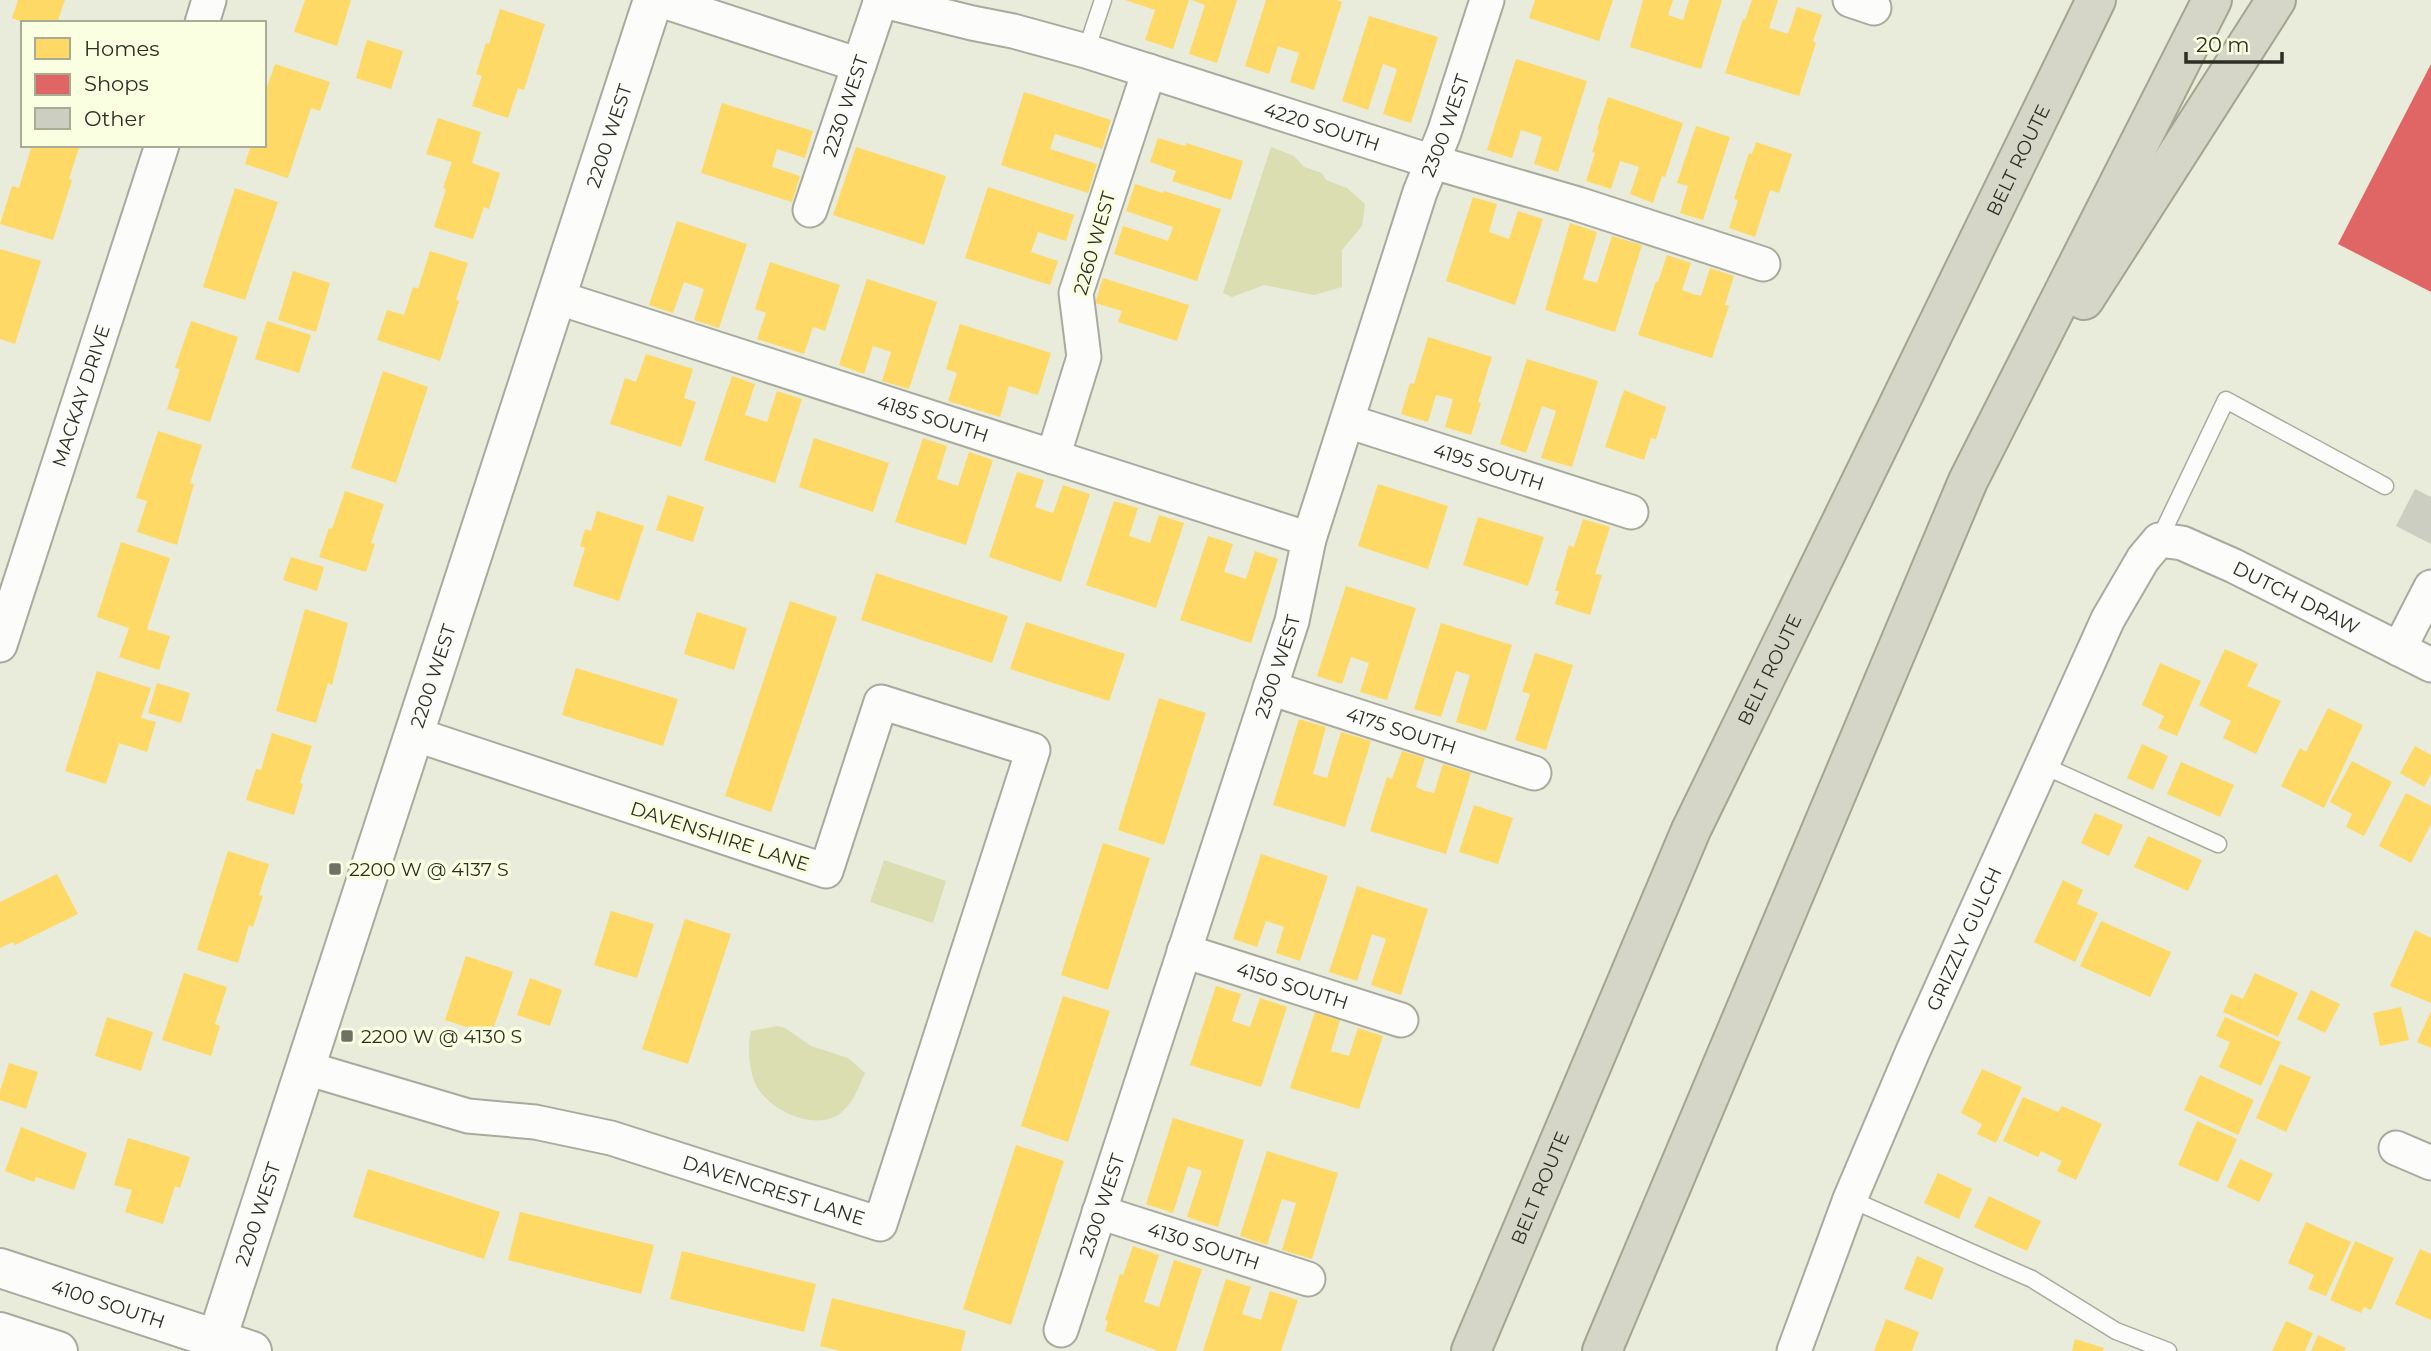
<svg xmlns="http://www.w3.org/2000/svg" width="2431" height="1351" viewBox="0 0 2431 1351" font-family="Montserrat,sans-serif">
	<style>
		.green { fill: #dadeb1 }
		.homes { fill: #ffd966 }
		.shops { fill: #e06666 }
		.building { fill: #cdcec2 }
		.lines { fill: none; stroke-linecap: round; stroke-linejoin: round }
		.service-casing { stroke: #a8aa9d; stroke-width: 19 }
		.minor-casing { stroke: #a8aa9d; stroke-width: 37 }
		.tertiary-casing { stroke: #a8aa9d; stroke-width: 42 }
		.secondary-casing { stroke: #a8aa9d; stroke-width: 42 }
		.motorway-casing { stroke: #a4a590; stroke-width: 42 }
		.service { stroke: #fcfcfa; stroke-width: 16 }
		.minor { stroke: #fcfcfa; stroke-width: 33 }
		.tertiary { stroke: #fcfcfa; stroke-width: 38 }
		.secondary { stroke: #fcfcfa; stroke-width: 38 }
		.motorway { stroke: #d5d6c7; stroke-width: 38 }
		.poi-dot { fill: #6f7164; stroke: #fbffe1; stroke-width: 2.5 }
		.labels { text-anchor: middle; stroke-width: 7; stroke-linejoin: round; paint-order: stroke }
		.street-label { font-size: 19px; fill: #2e2f24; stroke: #fbffe1 }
		.poi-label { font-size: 19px; fill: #2e2f24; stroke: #fbffe1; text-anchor: start }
	</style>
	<rect width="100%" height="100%" fill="#e9ebdb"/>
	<path class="green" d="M1271 147 1294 156 1304 167 1322 173 1326 180 1347 188 1365 204 1362 226 1342 250V287L1314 295 1264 285 1232 297 1223 293Z
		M884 860 946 881 933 923 870 902Z
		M777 1026 785 1028 811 1046 848 1058 865 1073C859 1086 854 1101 843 1111 819 1134 769 1111 756 1085 749 1070 747 1047 751 1031Z"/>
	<path class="homes" d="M18 0H65L57 23H25L12 18Z
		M305 0H351L337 46 294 32Z
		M1125 0H1189L1173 49 1145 40 1155 10Z
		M1192 0H1237L1217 63 1189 54 1205 5Z
		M1266 0H1336L1342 2 1314 90 1290 82 1299 53 1278 46 1269 74 1245 66Z
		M1535 0H1613L1599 41 1529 18Z
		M1643 0H1673L1668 15 1683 20 1689 0H1722L1701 69 1630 47Z
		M1752 0H1778L1769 28 1788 34 1797 7 1822 15 1813 41 1816 43 1799 96 1725 73 1743 19 1745 20Z
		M500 9 545 24 524 90 518 88 508 118 472 106 482 76 476 74 486 43 489 44Z
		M1369 16 1438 37 1411 123 1383 114 1397 69 1383 64 1368 110 1342 101Z
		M367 40 403 51 391 89 356 78Z
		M1516 59 1587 81 1558 172 1534 164 1542 137 1521 130 1512 158 1487 150Z
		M275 64 330 82 320 111 311 108 288 178 245 164 251 145H264V96Z
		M1024 92 1111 120 1102 149 1055 134 1050 149 1097 164 1088 193 1001 165Z
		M1608 97 1683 123 1665 177 1662 176 1653 203 1630 194 1639 167 1630 164 1620 161 1611 189 1586 181 1595 153 1592 152 1599 131 1597 130Z
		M722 103 813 131 805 158 777 149 772 167 800 176 792 202 701 173Z
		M438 118 481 132 472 163 500 173 489 209 484 207 473 239 434 227 446 189 443 188 452 162 426 154Z
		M1696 126 1730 137 1703 220 1680 213 1688 186 1677 183Z
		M1158 138 1185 146 1186 143 1243 161 1231 200 1172 181 1176 171 1150 162Z
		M1756 142 1792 154 1779 193 1770 190 1755 237 1729 228 1738 200 1734 199 1749 153 1752 154Z
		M32 145H80L69 179 72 180 53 240 0 224 12 186 19 188Z
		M856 147 946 176 924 245 833 215Z
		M1135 184 1163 193 1164 191 1221 209 1197 281 1114 254 1123 226 1168 241 1173 227 1126 211Z
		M988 187 1074 215 1066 241 1038 232 1031 252 1058 261 1050 285 965 258Z
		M235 188 278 202 245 300 203 287Z
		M1473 197 1497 204 1489 232 1509 239 1518 211 1543 219 1515 305 1446 281Z
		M677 221 747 244 719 328 694 320 704 289 684 282 673 313 649 305Z
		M1570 223 1597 232 1583 279 1597 283 1612 236 1642 245 1615 332 1545 310Z
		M0 249 41 261 15 344 0 339Z
		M430 251 468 263 456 300 459 301 440 361 377 340 387 310 404 315 413 287 418 289Z
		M1667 255 1691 263 1682 290 1693 294 1701 296 1710 268 1734 276 1725 305 1729 306 1712 358 1638 335 1656 281 1658 282Z
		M770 262 840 285 825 331 813 327 804 354 757 339 766 313 755 309Z
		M293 271 330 283 316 332 278 320Z
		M1103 278 1189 305 1177 341 1118 322 1122 311 1095 303Z
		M867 279 937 302 909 389 882 381 891 352 873 346 864 374 839 365Z
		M191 321 238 337 210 422 167 409 180 369 175 368Z
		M267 321 311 335 299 373 255 359Z
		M960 324 1051 353 1038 395 1009 386 1000 417 948 401 957 373 946 369Z
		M1428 337 1492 357 1478 402 1481 403 1471 435 1445 427 1453 399 1436 395 1428 422 1401 414 1410 383 1414 384Z
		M646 354 693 369 684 398 696 402 681 447 610 424 625 378 636 382Z
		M1527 359 1598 381 1572 467 1541 458 1556 411 1542 406 1526 453 1500 444Z
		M383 371 428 387 396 483 351 468Z
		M732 376 755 384 745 415 767 422 777 391 802 399 775 483 704 460Z
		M1624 390 1666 407 1656 439 1651 438 1644 460 1605 447Z
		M158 431 202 445 190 483 194 484 177 545 137 532 147 501 136 498Z
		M814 438 889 463 873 512 799 487Z
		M923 438 947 446 937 479 958 486 969 452 993 460 966 545 895 522Z
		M1017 472 1044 480 1035 507 1053 513 1063 485 1090 494 1061 582 989 557Z
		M1378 484 1448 506 1428 569 1358 546Z
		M345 491 384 504 371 543 375 544 366 572 319 557 329 528 332 529Z
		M668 495 704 507 693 542 656 530Z
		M1114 501 1138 508 1129 536 1150 543 1159 515 1184 523 1156 608 1086 585Z
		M597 511 644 526 619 601 573 586 585 548 580 546 585 529 591 531Z
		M1478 517 1544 537 1528 586 1463 565Z
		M1583 519 1610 527 1595 574 1602 575 1590 615 1555 604 1559 591H1555L1569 545 1574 547Z
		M1208 536 1233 544 1224 572 1246 579 1255 551 1278 559 1251 643 1180 620Z
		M121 542 170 558 147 629 170 636 159 670 119 657 129 628 97 617Z
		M291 557 324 567 317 591 283 580Z
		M876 573 1008 616 992 663 861 620Z
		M1346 586 1416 608 1387 700 1360 692 1369 663 1351 657 1342 684 1317 676Z
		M790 601 837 617 771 812 725 796Z
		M305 609 348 623 332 685 328 683 316 723 276 711Z
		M697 612 747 628 734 670 684 654Z
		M1026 622 1125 654 1109 701 1010 669Z
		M1441 623 1512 645 1486 731 1456 722 1470 675 1456 671 1441 717 1414 709Z
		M2225 649 2258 664 2247 686 2281 701 2256 754 2223 738 2231 721 2199 705Z
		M1535 653 1573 665 1546 750 1515 740 1530 694 1522 692Z
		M2160 663 2201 681 2177 736 2158 728 2164 716 2142 705Z
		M576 668 678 699 663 746 562 715Z
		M97 671 151 688 141 718 156 722 147 752 119 743 106 784 65 771Z
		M157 683 190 693 181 723 148 713Z
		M1159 698 1206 713 1164 845 1118 830Z
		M2328 708 2363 725 2324 808 2281 786 2300 748 2306 752Z
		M1299 719 1326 727 1313 774 1327 778 1341 732 1371 741 1345 827 1273 805Z
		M272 733 312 746 300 783 303 784 294 815 246 800 256 769 261 770Z
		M2142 744 2168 756 2153 790 2127 778Z
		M2415 746 2431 755V774L2424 787 2400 773Z
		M1402 751 1425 758 1416 787 1425 791 1434 793 1443 764 1471 773 1446 854 1370 831 1387 777 1392 779Z
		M2352 761 2392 782 2364 836 2346 827 2352 814 2330 802Z
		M2181 762 2234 785 2220 817 2167 794Z
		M2406 793 2431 806V824L2411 863 2379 846Z
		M1474 805 1513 818 1498 864 1459 852Z
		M2095 813 2123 825 2109 856 2081 843Z
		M2148 836 2202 860 2188 891 2134 867Z
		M1103 843 1150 858 1108 990 1061 975Z
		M228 851 269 864 259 895 263 896 253 927 249 925 238 963 197 950Z
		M1261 854 1328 876 1300 961 1276 953 1284 927 1266 921 1257 947 1233 939Z
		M57 874 78 914 15 945 13 942 0 948V902Z
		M2063 880 2083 890 2077 904 2098 913 2075 962 2034 942Z
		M1357 886 1428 909 1401 995 1371 985 1386 939 1372 934 1357 981 1329 972Z
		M611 911 654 924 637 978 594 965Z
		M685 919 731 934 688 1064 642 1049Z
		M2101 921 2171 952 2150 997 2080 966Z
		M2415 930 2431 938V1003L2390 986Z
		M466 956 513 972 491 1035 445 1020Z
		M184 973 227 987 215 1024 220 1026 211 1056 162 1040Z
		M2255 973 2298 993 2278 1037 2223 1012 2231 994 2243 999Z
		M530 978 562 990 550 1026 517 1015Z
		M1216 986 1241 994 1232 1021 1250 1027 1260 998 1287 1007 1261 1087 1190 1065Z
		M2311 990 2340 1004 2325 1033 2297 1019Z
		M1063 996 1110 1011 1068 1142 1021 1126Z
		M2401 1007 2409 1040 2380 1046 2373 1013Z
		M2431 1011V1048L2417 1042Z
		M1315 1012 1340 1020 1331 1051 1349 1056 1358 1028 1383 1036 1359 1109 1290 1088Z
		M107 1017 153 1032 141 1071 95 1056Z
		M2225 1017 2281 1042 2261 1086 2219 1067 2230 1042 2216 1036Z
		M9 1063 38 1072 26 1109 0 1100V1091Z
		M2280 1064 2311 1077 2286 1132 2256 1118Z
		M1982 1069 2022 1087 1996 1143 1977 1134 1982 1124 1961 1113Z
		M2200 1075 2254 1100 2238 1135 2184 1110Z
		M2023 1097 2058 1112 2062 1106 2102 1124 2076 1180 2057 1171 2062 1161 2041 1151 2038 1157 2003 1141Z
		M1173 1118 1244 1140 1218 1227 1187 1217 1202 1171 1188 1166 1173 1213 1146 1204Z
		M2197 1121 2237 1139 2218 1182 2178 1165Z
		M21 1127 87 1153 74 1190 36 1177 34 1182 5 1171Z
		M128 1138 190 1157 180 1188 175 1186 163 1224 125 1212 132 1190 114 1185Z
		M1016 1145 1064 1161 1011 1325 963 1309Z
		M1267 1151 1338 1173 1312 1259 1282 1250 1296 1203 1282 1199 1267 1245 1240 1236Z
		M2240 1159 2273 1174 2259 1202 2227 1187Z
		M368 1169 500 1212 484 1259 353 1217Z
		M1938 1173 1972 1189 1959 1219 1924 1203Z
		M1989 1196 2041 1221 2027 1251 1974 1227Z
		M520 1212 654 1245 641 1294 508 1260Z
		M2306 1222 2351 1242 2326 1296 2308 1289 2314 1275 2288 1263Z
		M2355 1241 2394 1258 2371 1310 2364 1307 2361 1313 2330 1300Z
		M1133 1246 1159 1255 1144 1302 1159 1307 1174 1260 1202 1269 1176 1351H1158L1105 1331 1108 1321 1105 1320 1120 1274 1123 1275Z
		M2420 1249 2431 1254V1320L2395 1304Z
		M682 1251 816 1284 804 1332 670 1299Z
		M1917 1256 1944 1268 1932 1300 1904 1289Z
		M1226 1279 1251 1287 1242 1314 1261 1320 1270 1291 1298 1300 1281 1351H1203Z
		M832 1298 966 1331 961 1351H840L820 1346Z
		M1886 1319 1919 1332 1912 1351H1874Z
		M2286 1321 2313 1333 2305 1351H2272Z
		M2318 1335 2346 1348 2344 1351H2311Z
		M2075 1339 2104 1348 2103 1351H2072Z"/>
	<path class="shops" d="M2431 64V292L2338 244Z"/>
	<path class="building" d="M2415 489 2431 497V544L2396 526Z"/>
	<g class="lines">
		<g class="service-casing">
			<path id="service" d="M1086 51 1103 0
				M2159 540 2226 400 2385 486
				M2042 765 2218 844
				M1850 1199 2032 1279 2116 1331 2168 1351"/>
		</g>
		<g class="minor-casing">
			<g id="minor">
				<path d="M660 0 859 65"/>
				<path id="s1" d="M880 0 972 23 1013 31 1086 51 1433 162 1578 204 1763 264"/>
				<path d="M1850 0 1874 8"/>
				<path d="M202 23 209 0"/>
				<path id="s2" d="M810 210 881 0"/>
				<path id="s3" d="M556 297 1309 539"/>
				<path id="s4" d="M1347 421 1631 512"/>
				<path d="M1053 457 1084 357 1076 293 1149 71"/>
				<path id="s5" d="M0 645 162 145"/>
				<path d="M2399 649 2431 587"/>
				<path id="s6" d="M1270 688 1534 773"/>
				<path id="s7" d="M1184 951 1401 1020"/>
				<path id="s8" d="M306 1068 468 1116 535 1122 611 1138 880 1224 1033 750 881 702 826 871 414 734"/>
				<path d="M2396 1148 2431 1163"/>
				<path id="s9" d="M1099 1212 1308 1279"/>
				<path id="s10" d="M1061 1330 1292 621 1309 539 1420 192 1444 133 1487 0"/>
				<path id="s11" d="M1794 1351 1850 1199 1913 1051 2108 619 2143 559 2159 540 2182 543 2234 566 2431 665"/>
			</g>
		</g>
		<g class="tertiary-casing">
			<g id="tertiary">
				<path id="s12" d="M213 1351 653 0"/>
			</g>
		</g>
		<g class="secondary-casing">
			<g id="secondary">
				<path id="s13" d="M0 1268 252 1351"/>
				<path d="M0 1332 58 1351"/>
			</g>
		</g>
		<g class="motorway-casing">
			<g id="motorway">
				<path d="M2084 300 2276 0"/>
				<path id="s14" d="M1471 1351 1691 830 2096 0"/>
				<path d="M1602 1351 1968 481 2212 0"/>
			</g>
		</g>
		<use href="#service" class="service"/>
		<use href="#minor" class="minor"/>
		<use href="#tertiary" class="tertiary"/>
		<use href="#secondary" class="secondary"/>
		<use href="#motorway" class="motorway"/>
	</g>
	<g class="poi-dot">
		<rect x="328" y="862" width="14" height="14" rx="3.5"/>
		<rect x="340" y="1029" width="14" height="14" rx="3.5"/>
	</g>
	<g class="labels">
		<g class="street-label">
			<text dy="7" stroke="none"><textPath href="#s2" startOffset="110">2230 WEST</textPath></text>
			<text dy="7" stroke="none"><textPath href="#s10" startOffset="1265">2300 WEST</textPath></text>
			<text dy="7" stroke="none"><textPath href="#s1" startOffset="460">4220 SOUTH</textPath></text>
			<text dy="7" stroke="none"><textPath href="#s12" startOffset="1278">2200 WEST</textPath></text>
			<text dy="7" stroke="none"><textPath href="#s14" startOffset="1311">BELT ROUTE</textPath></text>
			<text transform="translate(1094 243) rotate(-74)" y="7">2260 WEST</text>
			<text dy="7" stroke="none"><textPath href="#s5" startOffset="262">MACKAY DRIVE</textPath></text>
			<text dy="7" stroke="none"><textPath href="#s3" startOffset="396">4185 SOUTH</textPath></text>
			<text dy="7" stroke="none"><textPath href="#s4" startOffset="149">4195 SOUTH</textPath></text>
			<text dy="7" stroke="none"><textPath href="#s11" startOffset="1041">DUTCH DRAW</textPath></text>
			<text dy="7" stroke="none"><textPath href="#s10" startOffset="698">2300 WEST</textPath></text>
			<text dy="7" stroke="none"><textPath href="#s14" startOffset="744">BELT ROUTE</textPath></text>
			<text dy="7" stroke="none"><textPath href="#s12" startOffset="710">2200 WEST</textPath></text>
			<text dy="7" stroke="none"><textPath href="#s6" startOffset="138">4175 SOUTH</textPath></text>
			<text transform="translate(720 836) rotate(18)" y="7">DAVENSHIRE LANE</text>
			<text dy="7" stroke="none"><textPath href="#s11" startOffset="446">GRIZZLY GULCH</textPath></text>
			<text dy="7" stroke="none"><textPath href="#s7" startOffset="114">4150 SOUTH</textPath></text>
			<text dy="7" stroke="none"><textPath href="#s14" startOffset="177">BELT ROUTE</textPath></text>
			<text dy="7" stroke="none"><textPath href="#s8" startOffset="485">DAVENCREST LANE</textPath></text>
			<text dy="7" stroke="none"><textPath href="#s10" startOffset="131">2300 WEST</textPath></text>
			<text dy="7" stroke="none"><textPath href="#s12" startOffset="144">2200 WEST</textPath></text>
			<text dy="7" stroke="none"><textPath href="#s9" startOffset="110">4130 SOUTH</textPath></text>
			<text dy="7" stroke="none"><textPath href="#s13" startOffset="114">4100 SOUTH</textPath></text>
		</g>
		<g class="poi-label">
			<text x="349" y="876">2200 W @ 4137 S</text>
			<text x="361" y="1043">2200 W @ 4130 S</text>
		</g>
	</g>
	<rect x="21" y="21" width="245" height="126" fill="#fbffe1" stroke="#a9ac95" stroke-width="2"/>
	<rect x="35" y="38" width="35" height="21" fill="#ffd966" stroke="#a9ac95" stroke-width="2"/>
	<text x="84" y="56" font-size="21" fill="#2e2f24">Homes</text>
	<rect x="35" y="74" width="35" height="21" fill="#e06666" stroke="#a9ac95" stroke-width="2"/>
	<text x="84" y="91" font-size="21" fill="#2e2f24">Shops</text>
	<rect x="35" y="108" width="35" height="21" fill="#cdcec2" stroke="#a9ac95" stroke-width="2"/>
	<text x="84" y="126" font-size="21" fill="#2e2f24">Other</text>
	<path d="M2186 52v10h96v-10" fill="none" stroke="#2e2f24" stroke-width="3.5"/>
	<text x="2196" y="52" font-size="21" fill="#2e2f24" stroke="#fbffe1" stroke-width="5" paint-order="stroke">20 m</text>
</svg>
